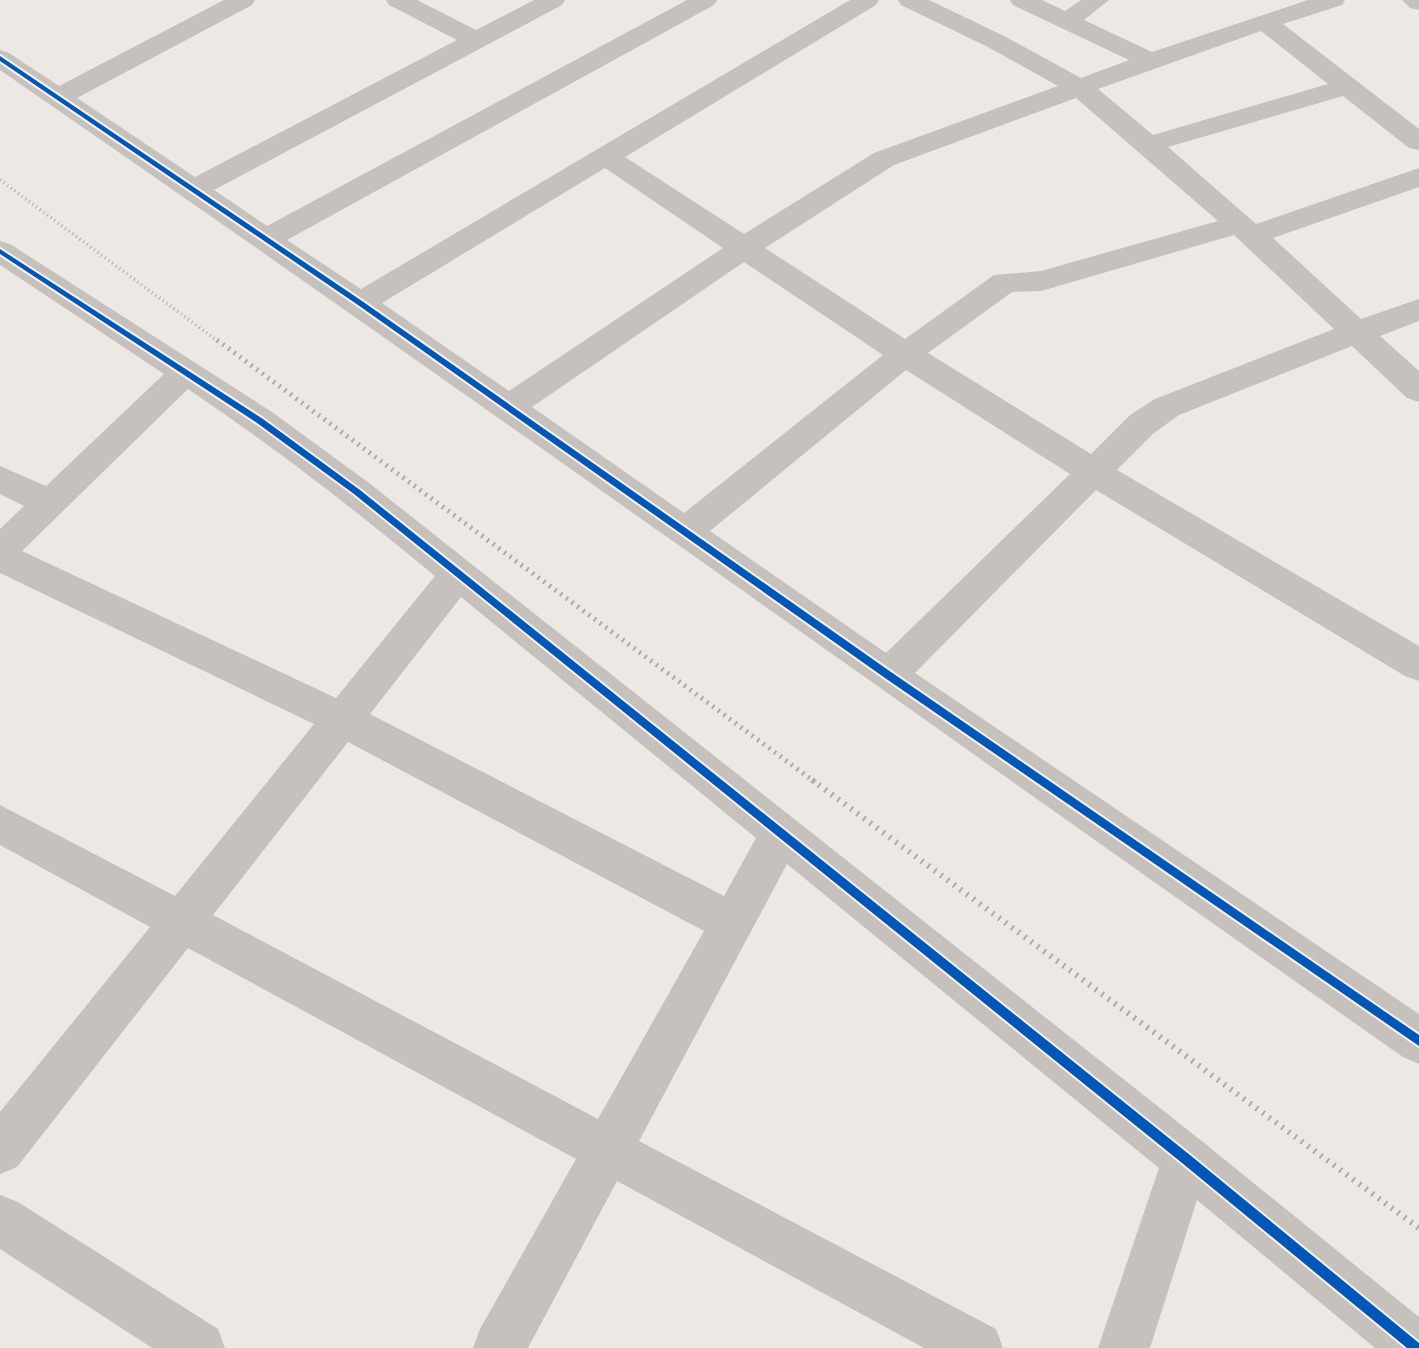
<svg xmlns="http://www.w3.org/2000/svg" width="1419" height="1348" viewBox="0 0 1419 1348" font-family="'Space Grotesk',sans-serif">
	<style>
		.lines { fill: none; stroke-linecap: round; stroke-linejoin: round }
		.minor { fill: #c6c1bc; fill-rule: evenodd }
		.rail-far2 { stroke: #adaaa7; stroke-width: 3.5; stroke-dasharray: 1 3.5; stroke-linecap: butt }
		.rail-far1 { stroke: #adaaa7; stroke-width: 5; stroke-dasharray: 2 5; stroke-linecap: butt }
		.rail { stroke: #adaaa7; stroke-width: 6; stroke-dasharray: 2 6; stroke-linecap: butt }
		.cycleway-casing { stroke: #f8f3ec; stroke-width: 4 }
		.cycleway { fill: #0057b8; fill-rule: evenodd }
	</style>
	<rect width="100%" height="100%" fill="#ece8e4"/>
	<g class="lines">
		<path class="minor" d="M224 0H255L252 5 77 98 195 177 457 40 389 5 386 0H417L476 30 534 0H565L562 5 214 190 267 226 687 0H717L714 5 287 240 361 289 850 0H879L876 5 625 157 744 234 874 153 1058 86 988 47 901 5 898 0H929L1006 37 1081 78 1129 60 1013 5 1010 0H1042L1065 11 1081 0H1109L1084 20 1152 52 1308 0H1345L1342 5 1283 24 1419 129V150L1409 148 1343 96 1168 147 1256 224 1419 168V187L1273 238 1361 319 1419 299V321L1380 336 1419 371V402L1407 398 1352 346 1179 415 1154 433 1117 470 1419 646V681L1405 676 1096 490 915 673 1419 1014V1064L1403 1057C935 729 470 394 0 70V50L9 53 59 86ZM1261 31 1328 84 1153 135 1098 89ZM1076 98 1218 221 1041 271 994 275 905 339 765 248 894 165ZM605 168 723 248 509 391 382 303ZM1234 235 1334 329 1155 399 1130 415 1091 454 928 353 1012 292 1041 291ZM744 262 883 355 684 513 532 407ZM906 370 1070 474 886 653 710 531Z
			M1402 0H1419V10L1410 8Z
			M0 241 10 244 272 412 369 483 1203 1142 1419 1317V1348H1375L1197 1200 1150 1348H1098L1159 1168 787 864 639 1141 996 1329 1003 1348H924L617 1181 528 1348H473L480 1329 576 1159 188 948 17 1167 0 1174V1112L150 927 0 845V805L175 896 314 724 0 573V529L24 506 0 494V466L46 486 164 374 0 265ZM188 389C274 447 355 510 435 576L336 698 22 551ZM461 597 756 838 724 896 370 714ZM348 742 704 931 598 1119 213 915Z
			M0 1195 18 1202 218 1329 225 1348H152L0 1249Z"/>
		<path class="rail-far2" d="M0 180 219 342"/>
		<path class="rail-far1" d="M217 340 815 782"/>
		<path class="rail" d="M812 780 1419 1228"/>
		<g class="cycleway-casing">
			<path id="cycleway" d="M0 56 362 301 891 672 1419 1035V1046L885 678 358 305 0 61Z
				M0 249 263 419 360 490 1190 1155 1419 1343V1348H1407L1182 1163 354 494 257 423 0 254Z"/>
		</g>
		<use href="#cycleway" class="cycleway"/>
	</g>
</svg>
